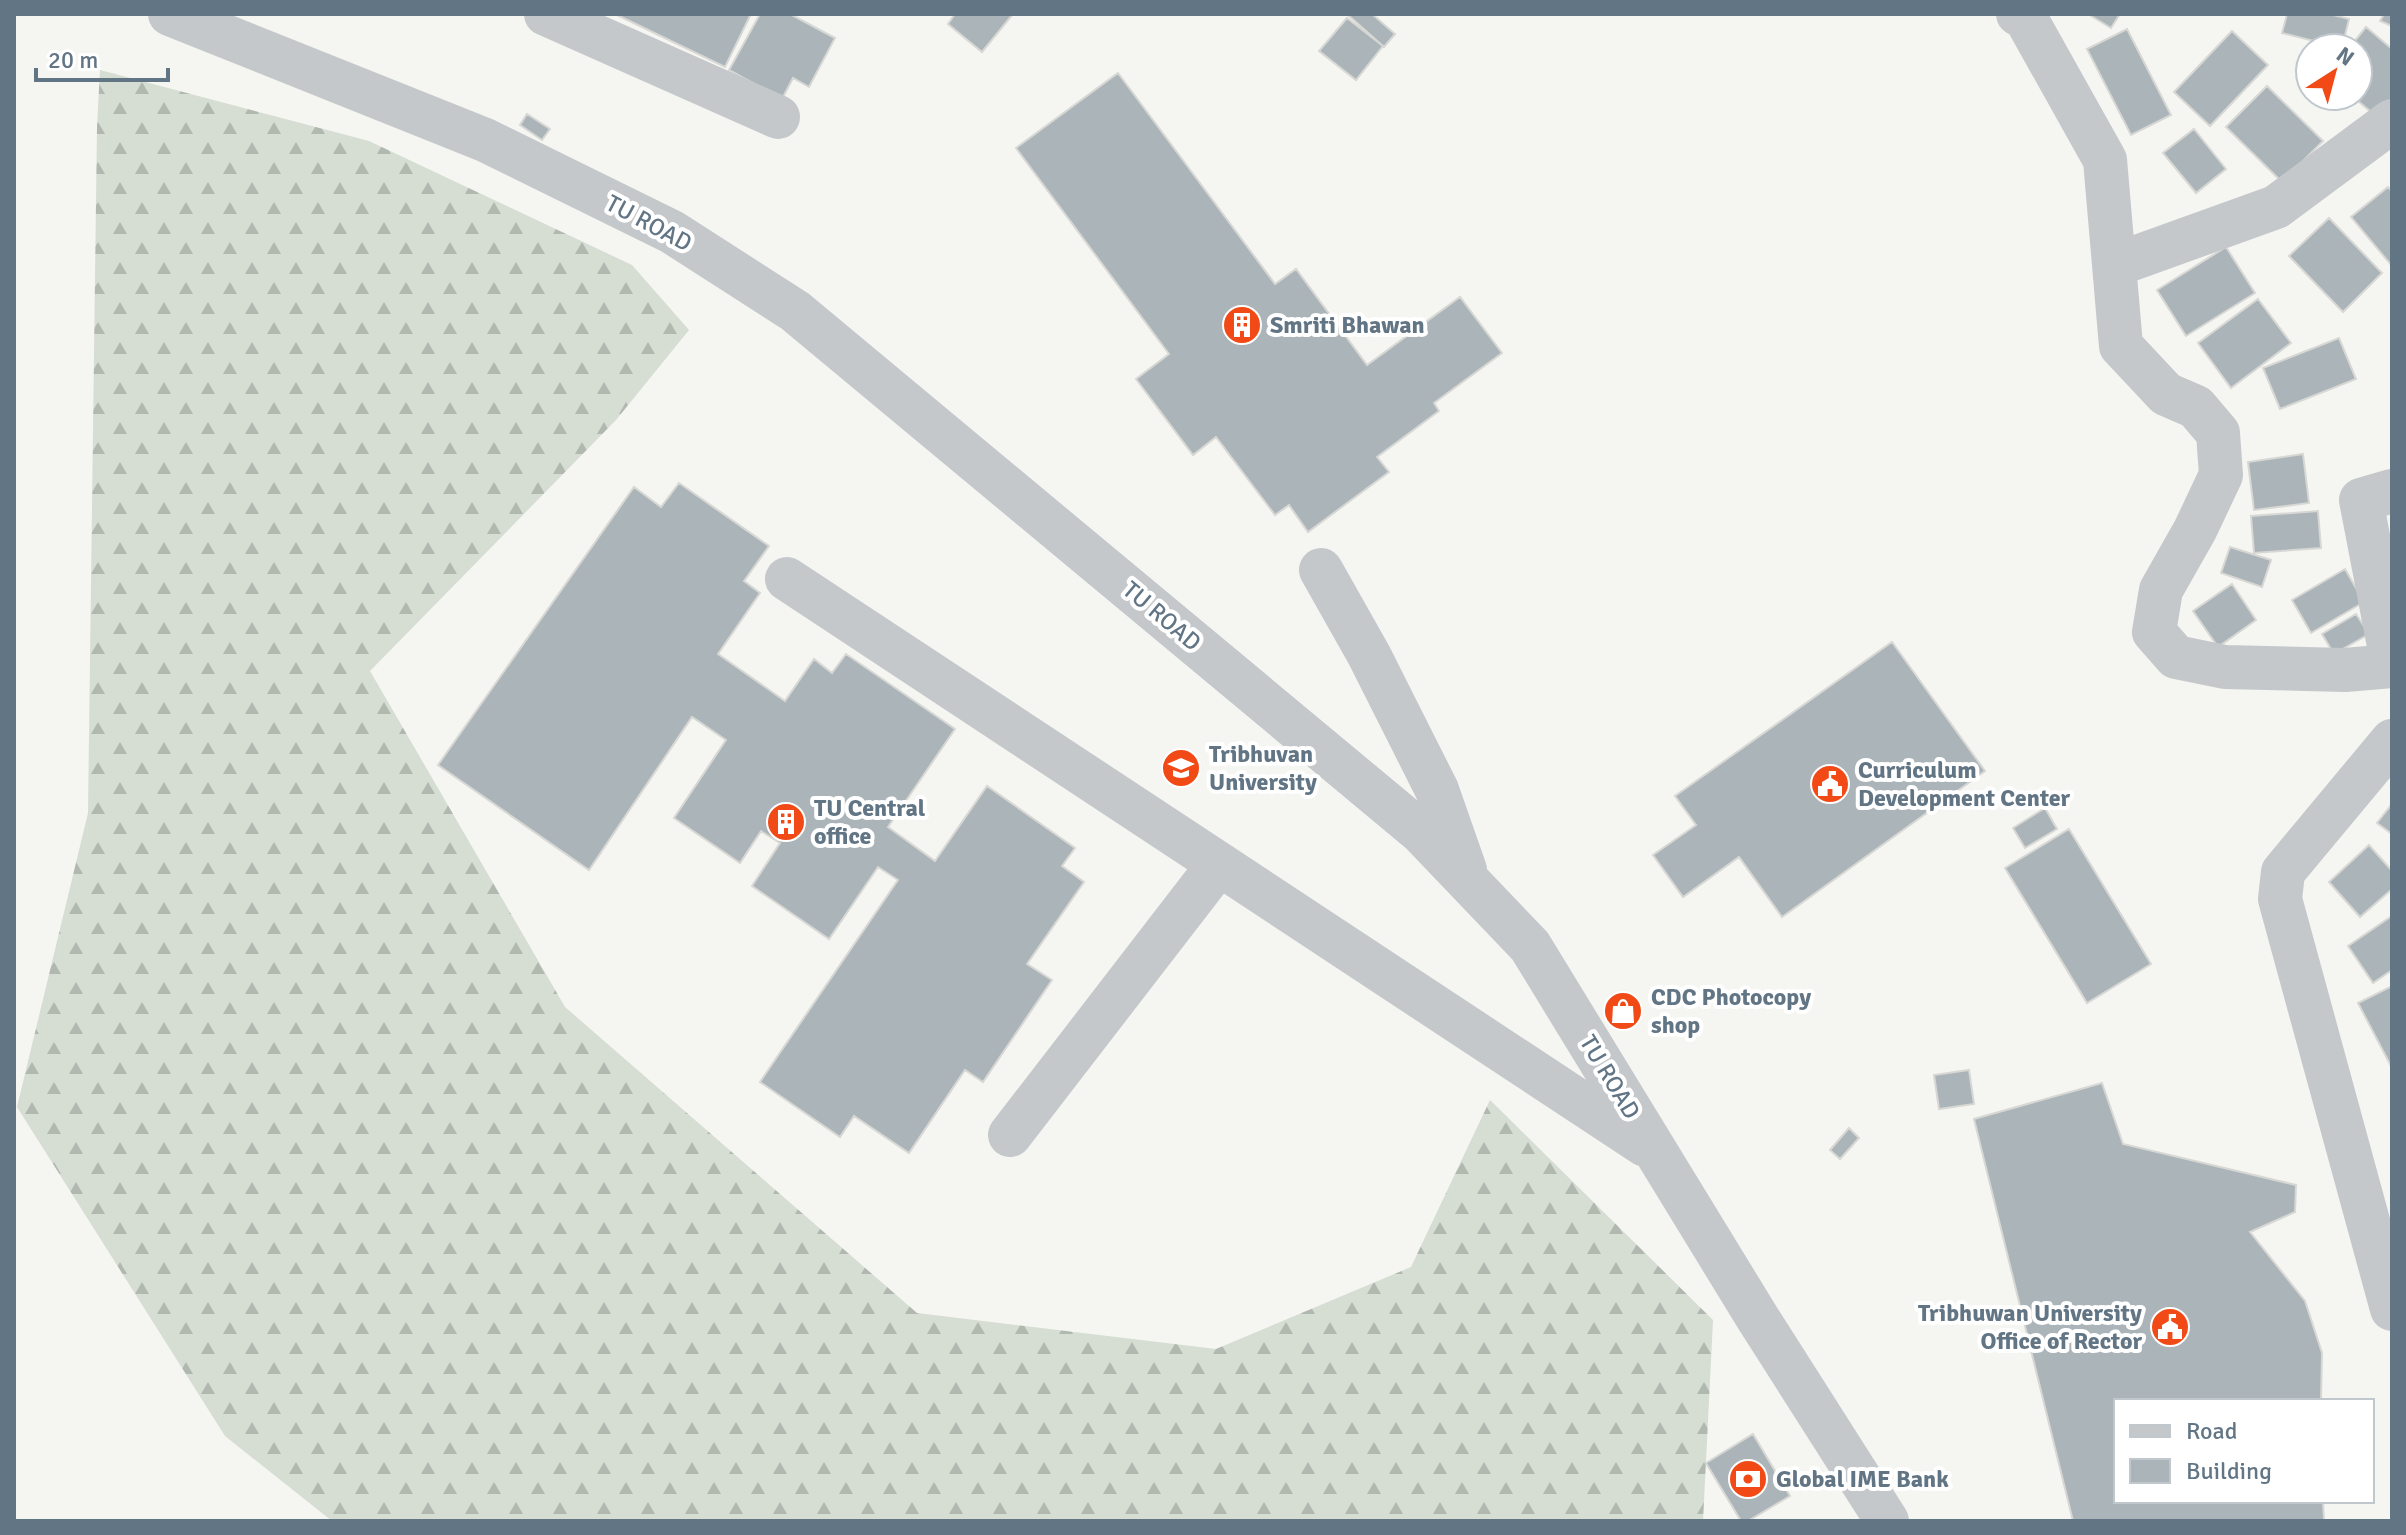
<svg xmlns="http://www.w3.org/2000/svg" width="2406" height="1535" viewBox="0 0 2406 1535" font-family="Signika,sans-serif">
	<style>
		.forest { fill: url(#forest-firs) }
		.building { fill: #abb4b9; stroke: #d7d7d4; stroke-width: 2 }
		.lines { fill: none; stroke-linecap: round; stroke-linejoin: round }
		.minor { stroke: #c4c8cb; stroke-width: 44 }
		.labels { text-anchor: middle; stroke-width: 8; stroke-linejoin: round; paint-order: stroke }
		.street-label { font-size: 24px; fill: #627585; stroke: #fff }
		.poi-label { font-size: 24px; font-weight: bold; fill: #627585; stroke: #fff; text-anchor: start }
	</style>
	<defs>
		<pattern id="forest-firs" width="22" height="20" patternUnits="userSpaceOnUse" patternTransform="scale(2)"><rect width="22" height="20" fill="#d6ddd2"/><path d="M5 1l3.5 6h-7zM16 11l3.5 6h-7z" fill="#b1b8b0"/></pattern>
	</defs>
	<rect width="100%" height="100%" fill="#f5f5f1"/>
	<path class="forest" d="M100 70 369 141 632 265 689 330 616 420 370 671 565 1007 917 1313 1216 1349 1411 1267 1490 1100 1713 1320 1703 1521H332L225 1436 17 1107 88 813 97 127Z"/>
	<path class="building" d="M615 14H751L725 67Z
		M760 14H790L835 38 809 87 793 78 782 99 729 70Z
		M955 14H1013L982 52 948 24Z
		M1372 14 1395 34 1384 47 1348 15Z
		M2088 14H2120L2111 28Z
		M2287 14H2329L2349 19 2342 48 2282 33Z
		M2384 14H2392V26L2380 21Z
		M1347 18 1383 46 1356 80 1319 51Z
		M2366 27 2392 49V110L2382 121 2352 96H2358V48H2349Z
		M2127 29 2171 115 2131 135 2087 49Z
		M2232 31 2268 65 2210 126 2174 92Z
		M1118 73 1275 284 1296 269 1367 365 1460 297 1502 353 1434 403 1439 411 1377 457 1389 472 1308 532 1289 505 1275 515 1216 437 1193 455 1136 379 1169 354 1016 148Z
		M2267 86 2323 141 2282 182 2226 127Z
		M527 114 550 129 542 140 520 125Z
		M2194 129 2226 169 2196 193 2163 153Z
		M2388 187 2392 192V266L2351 217Z
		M2329 218 2382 273 2343 312 2289 256Z
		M2226 247 2255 293 2186 336 2157 290Z
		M2258 299 2291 343 2231 388 2198 343Z
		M2339 338 2356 379 2280 409 2263 368Z
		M2303 454 2309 503 2254 510 2248 462Z
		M679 483 769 546 744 581 760 593 718 654 785 701 814 659 832 673 846 654 955 729 888 827 935 861 987 786 1075 848 1062 866 1084 882 1027 964 1052 980 983 1082 965 1070 909 1153 854 1116 840 1137 760 1082 898 880 878 867 829 939 752 886 780 843 761 831 740 863 674 818 726 740 692 717 589 870 438 765 634 487 661 507Z
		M2318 511 2321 548 2254 553 2251 516Z
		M2230 547 2271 560 2262 587 2221 573Z
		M2345 569 2364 602 2311 633 2292 600Z
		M2232 584 2256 620 2218 647 2193 611Z
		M2356 614 2369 634 2334 654 2322 634Z
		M1892 642 1985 771 1782 917 1739 857 1683 897 1653 855 1696 825 1675 796Z
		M2392 804V834L2377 823Z
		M2045 808 2057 829 2025 848 2013 828Z
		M2069 829 2151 964 2087 1003 2005 868Z
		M2369 845 2392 871V889L2360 917 2329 882Z
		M2392 916V970L2373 983 2348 946Z
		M2392 986V1065L2391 1066 2358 1003Z
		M1969 1070 1974 1104 1939 1109 1934 1075Z
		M2102 1083 2123 1144 2296 1185 2295 1212 2250 1232 2305 1301 2322 1353 2321 1401H2116V1501H2323L2324 1521H2073L1974 1119Z
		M1849 1128 1859 1138 1840 1159 1830 1150Z
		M1753 1434 1790 1496 1748 1521H1741L1706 1463Z"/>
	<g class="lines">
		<path class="minor" d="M170 14 485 140 672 232 795 311 1421 832 1530 946 1757 1317 1887 1521
			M546 14 778 117
			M2018 14 2025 17 2105 160 2121 346 2166 394 2196 407 2218 433 2221 475 2195 530 2161 590 2154 632 2176 657 2225 667 2345 670 2392 666
			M2115 265 2276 207 2392 121
			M2392 491 2361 500 2392 661
			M1321 570 1369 655 1437 790 1465 870
			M787 579 1645 1145
			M2392 741 2283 872 2280 899 2392 1309
			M1010 1135 1219 864"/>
	</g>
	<defs>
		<g id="building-disc" transform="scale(2)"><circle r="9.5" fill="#f14a16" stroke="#fff"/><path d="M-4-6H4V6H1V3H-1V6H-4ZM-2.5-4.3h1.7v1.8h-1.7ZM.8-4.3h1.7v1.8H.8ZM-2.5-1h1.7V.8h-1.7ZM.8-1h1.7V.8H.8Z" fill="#fff"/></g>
		<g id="university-disc" transform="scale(2)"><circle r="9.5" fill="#f14a16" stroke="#fff"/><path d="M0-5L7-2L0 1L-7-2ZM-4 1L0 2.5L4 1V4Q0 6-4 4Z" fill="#fff"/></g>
		<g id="civic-disc" transform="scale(2)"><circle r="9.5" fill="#f14a16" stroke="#fff"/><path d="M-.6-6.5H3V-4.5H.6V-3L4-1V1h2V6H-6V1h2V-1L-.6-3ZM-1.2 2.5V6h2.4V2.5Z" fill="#fff"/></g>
		<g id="shop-disc" transform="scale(2)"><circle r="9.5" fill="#f14a16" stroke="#fff"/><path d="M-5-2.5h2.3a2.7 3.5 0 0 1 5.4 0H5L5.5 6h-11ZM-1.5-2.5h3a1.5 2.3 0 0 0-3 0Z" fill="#fff"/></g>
		<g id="bank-disc" transform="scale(2)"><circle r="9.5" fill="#f14a16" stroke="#fff"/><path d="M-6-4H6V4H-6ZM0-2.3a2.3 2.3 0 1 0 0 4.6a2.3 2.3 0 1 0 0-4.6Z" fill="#fff"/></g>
	</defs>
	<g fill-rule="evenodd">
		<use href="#building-disc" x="1242" y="325"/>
		<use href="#university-disc" x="1181" y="768"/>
		<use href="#civic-disc" x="1830" y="784"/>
		<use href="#building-disc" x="786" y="822"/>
		<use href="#shop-disc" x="1623" y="1011"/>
		<use href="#civic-disc" x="2170" y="1327"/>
		<use href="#bank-disc" x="1748" y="1479"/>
	</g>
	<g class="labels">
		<g class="street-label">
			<text transform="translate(649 223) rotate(28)" y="8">TU ROAD</text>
			<text transform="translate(1162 616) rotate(40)" y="8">TU ROAD</text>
			<text transform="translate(1610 1077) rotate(59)" y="8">TU ROAD</text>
		</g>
		<g class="poi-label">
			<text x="1270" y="333">Smriti Bhawan</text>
			<text x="1209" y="762">Tribhuvan<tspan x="1209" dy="28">University</tspan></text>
			<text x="1858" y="778">Curriculum<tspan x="1858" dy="28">Development Center</tspan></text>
			<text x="814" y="816">TU Central<tspan x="814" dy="28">office</tspan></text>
			<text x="1651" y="1005">CDC Photocopy<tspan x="1651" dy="28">shop</tspan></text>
			<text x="2142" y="1321" text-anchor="end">Tribhuwan University<tspan x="2142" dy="28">Office of Rector</tspan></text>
			<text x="1776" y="1487">Global IME Bank</text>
		</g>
	</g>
	<rect width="2406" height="1535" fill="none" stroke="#627585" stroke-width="32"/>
	<rect x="2114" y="1399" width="260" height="104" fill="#ffffff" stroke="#c0c8ce" stroke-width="2"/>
	<rect x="2130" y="1425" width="40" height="12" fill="#c4c8cb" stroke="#c0c8ce" stroke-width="2"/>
	<text x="2186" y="1439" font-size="24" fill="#627585">Road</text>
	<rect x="2130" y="1459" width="40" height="24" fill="#abb4b9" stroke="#c0c8ce" stroke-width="2"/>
	<text x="2186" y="1479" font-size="24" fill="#627585">Building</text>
	<g transform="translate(2334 72) rotate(36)"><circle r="38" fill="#ffffff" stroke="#c0c8ce" stroke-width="2"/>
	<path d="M0-6L14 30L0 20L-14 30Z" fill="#f14a16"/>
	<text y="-12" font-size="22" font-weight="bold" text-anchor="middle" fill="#627585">N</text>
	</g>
	<path d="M36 68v12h132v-12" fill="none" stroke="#627585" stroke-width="4"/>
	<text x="48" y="68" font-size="24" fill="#627585" stroke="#ffffff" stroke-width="6" paint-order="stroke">20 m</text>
</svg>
